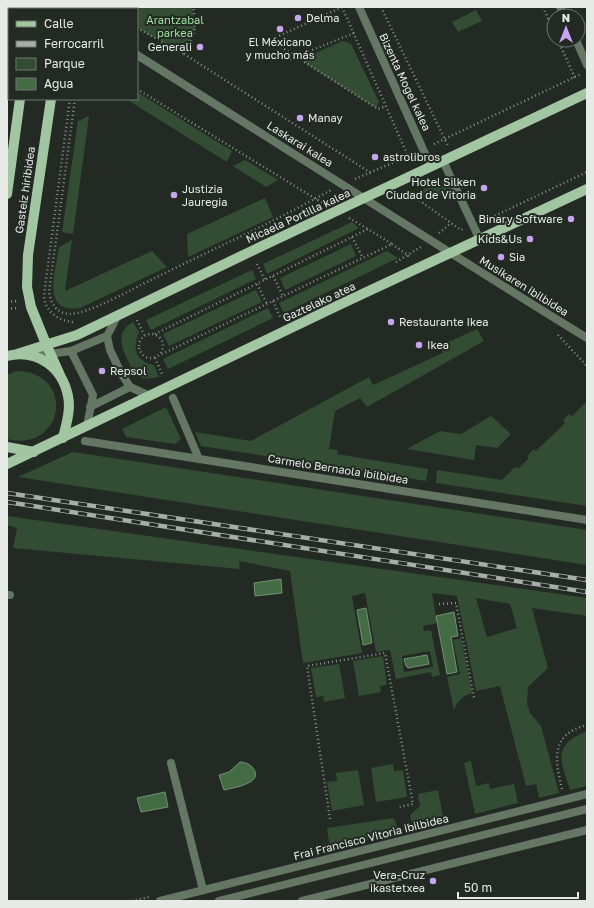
<svg xmlns="http://www.w3.org/2000/svg" width="594" height="908" viewBox="0 0 594 908" font-family="'Golos Text',sans-serif">
	<style>
		.green { fill: #324d33; fill-rule: evenodd }
		.water { fill: #436b44; stroke: #749175 }
		.lines { fill: none; stroke-linecap: round; stroke-linejoin: round }
		.path { stroke: #898f89; stroke-width: 2.5; stroke-dasharray: 1 3; stroke-linecap: butt }
		.service { stroke: #657665; stroke-width: 8 }
		.pedestrian { stroke: #657665; stroke-width: 8 }
		.minor { stroke: #657665; stroke-width: 8 }
		.primary { stroke: #a1c6a1; stroke-width: 10 }
		.rail-casing { stroke: #a7ada7; stroke-width: 4.5 }
		.rail { stroke: #232a23; stroke-width: 3; stroke-dasharray: 9; stroke-linecap: butt }
		.poi-dot { fill: #c6a6f0; stroke: #232a23; stroke-width: 1.5 }
		.labels { text-anchor: middle; stroke-width: 4; stroke-linejoin: round; paint-order: stroke }
		.poi-label { font-size: 11px; fill: #e6ebe6; stroke: #232a23; text-anchor: start }
		.park-label { font-size: 11px; fill: #a0dfa1; stroke: #232a23 }
		.street-label { font-size: 11px; fill: #e6ebe6; stroke: #232a23 }
	</style>
	<rect width="100%" height="100%" fill="#232a23"/>
	<path class="green" d="M100 7H191L196 26 184 54 137 28V9H103Z
		M476 10 482 21 458 32 452 22Z
		M343 41 351 44 379 102 376 108 303 62 304 58Z
		M137 92 232 151 227 162 126 99H137Z
		M89 116 73 234 62 232 78 121Z
		M245 160 278 180 266 187 233 166Z
		M448 178 454 190 428 201 416 193Z
		M265 198 273 217 188 257 187 234Z
		M352 222 359 228 267 274 263 264Z
		M72 240 65 291 152 251 167 267 80 308C40 314 56 270 59 247Z
		M351 244 356 256 285 290 280 278Z
		M387 251 398 258 284 313 279 303Z
		M252 270 256 279 151 330 146 320Z
		M256 290 262 302 169 346 163 334Z
		M268 308 273 318 168 369 163 359Z
		M133 322 139 332C132 348 135 361 154 365L159 377C152 378 144 380 138 376 133 373 131 367 129 363 122 349 115 331 133 322Z
		M477 329 484 341 367 407 360 398 335 411 329 449 338 450 337 454 428 469 426 481 201 446 195 432 251 441 369 377 373 385 443 353 440 346Z
		M16 371C20 372 27 371 31 373 75 387 58 452 7 439V375Z
		M587 401V506L436 483 437 470 502 480 515 467 519 468 529 458 527 456 534 449 536 451 565 423 563 420 569 414 572 416Z
		M166 407 181 439 175 444 126 437 122 429Z
		M491 416 511 434 497 448 476 445 474 460 407 449 440 431 461 434Z
		M73 452 587 530V565L18 477Z
		M7 516 587 598V616L532 608 548 668 528 687 527 704 530 713 541 726 559 793 539 798 536 784 526 786 500 686 476 691 457 596 432 593 437 623 423 626 424 631 431 630 440 675 432 677 431 672 396 679 390 650 376 652 365 593 352 596 362 653 303 663 290 571 239 561 240 569 13 548 17 528 7 525ZM476 598 510 604 517 628 487 637ZM430 651 433 667 404 672 402 656Z
		M461 638 472 693C462 696 458 701 454 710L447 677 460 674 453 640Z
		M383 656 387 685 380 686 381 692 359 696 353 661Z
		M339 664 345 698 324 702 323 696 316 697 311 668Z
		M587 731V786L570 790C561 760 551 746 587 731Z
		M471 761 476 786 489 783 490 789 514 784 518 803 475 814 464 763Z
		M393 764 394 771 403 770 407 797 376 802 371 768Z
		M358 770 364 805 332 811 327 782 337 781 336 773Z
		M438 790 444 821 413 828 410 815 420 806 418 794Z
		M394 818 399 832 330 849 327 828Z"/>
	<path class="water" d="M281 579 282 593 255 596 254 583Z
		M366 608 372 643 363 645 357 610Z
		M454 612 458 636 451 637 457 672 447 674 436 616Z
		M427 655 429 664 408 668 406 666 404 659Z
		M240 762C253 762 263 777 248 783 241 787 232 788 224 790L219 775 229 772Z
		M165 792 168 807 141 812 137 798Z"/>
	<g class="lines">
		<path class="path" d="M100 7 103 9
			M342 7 270 40 378 109 386 106
			M342 7 408 156
			M381 7 448 146
			M543 7 554 32
			M89 9V7
			M95 9V7
			M119 9 120 7
			M578 23 581 30
			M137 28 184 54C195 36 197 28 193 7
			M7 32 9 39
			M558 40 575 78
			M184 54 371 173
			M290 59 354 33
			M7 65 9 51
			M137 89 324 204
			M70 99 44 295C44 310 58 321 73 322
			M75 99 49 292C51 304 57 314 70 314 89 314 132 289 151 280 211 250 272 223 331 190
			M434 144 581 74
			M355 179 413 154
			M406 191 461 230 463 229
			M349 218 368 229
			M484 221 587 172
			M439 233 451 223
			M352 237 363 258
			M392 244 409 256
			M396 262 421 247
			M257 264 265 280
			M273 276 283 296
			M257 284 267 304
			M273 301 281 319
			M7 302 17 301
			M7 309 19 308
			M137 320 144 335
			M139 346a12 12 0 1 1 24 0a12 12 0 1 1-24 0Z
			M155 334 368 229 392 244 160 355
			M558 335 587 366
			M155 358 163 376
			M439 604 456 603 474 698
			M562 789C555 760 550 734 587 725
			M330 819 307 666 385 653 413 804 399 807
			M132 901 149 897"/>
		<path class="service" d="M443 161 480 240
			M118 315 107 336 110 350 121 373 130 387 150 396
			M71 351 107 336
			M35 356 71 351 93 395 87 426
			M90 407 130 387
			M7 595H10
			M171 763 203 890"/>
		<path class="pedestrian" d="M173 398 199 459
			M85 441 587 520
			M219 901 587 809"/>
		<path class="minor" d="M359 7 431 167
			M560 7 565 16
			M7 9H9
			M576 40 587 65
			M137 55C287 149 436 245 587 338
			M160 901 587 794
			M302 901 587 830"/>
		<path class="primary" d="M33 9V7
			M64 9V7
			M51 99 28 255 27 287 31 307 46 344 60 375
			M7 194 20 99
			M17 354 77 335 260 247 587 93
			M7 356C36 349 62 366 68 396 71 410 66 425 63 438
			M7 447 34 452
			M7 464 341 304 587 189"/>
		<g class="rail-casing">
			<path id="rail" d="M7 493 587 580
				M7 502 587 592"/>
		</g>
		<use href="#rail" class="rail"/>
	</g>
	<g class="poi-dot">
		<circle cx="298" cy="18" r="4"/>
		<circle cx="280" cy="29" r="4"/>
		<circle cx="200" cy="47" r="4"/>
		<circle cx="300" cy="118" r="4"/>
		<circle cx="375" cy="157" r="4"/>
		<circle cx="484" cy="188" r="4"/>
		<circle cx="174" cy="195" r="4"/>
		<circle cx="571" cy="219" r="4"/>
		<circle cx="530" cy="239" r="4"/>
		<circle cx="501" cy="257" r="4"/>
		<circle cx="391" cy="322" r="4"/>
		<circle cx="419" cy="345" r="4"/>
		<circle cx="102" cy="371" r="4"/>
		<circle cx="433" cy="881" r="4"/>
	</g>
	<g class="labels">
		<g class="poi-label">
			<text x="306" y="22">Delma</text>
			<text x="280" y="46" text-anchor="middle">El Méxicano<tspan x="280" dy="13">y mucho más</tspan></text>
			<text x="192" y="51" text-anchor="end">Generali</text>
			<text x="308" y="122">Manay</text>
			<text x="383" y="161">astrolibros</text>
			<text x="476" y="186" text-anchor="end">Hotel Silken<tspan x="476" dy="13">Ciudad de Vitoria</tspan></text>
			<text x="182" y="193">Justizia<tspan x="182" dy="13">Jauregia</tspan></text>
			<text x="563" y="223" text-anchor="end">Binary Software</text>
			<text x="522" y="243" text-anchor="end">Kids&amp;Us</text>
			<text x="509" y="261">Sia</text>
			<text x="399" y="326">Restaurante Ikea</text>
			<text x="427" y="349">Ikea</text>
			<text x="110" y="375">Repsol</text>
			<text x="425" y="879" text-anchor="end">Vera-Cruz<tspan x="425" dy="13">ikastetxea</tspan></text>
		</g>
		<g class="park-label">
			<text x="175" y="24">Arantzabal<tspan x="175" dy="13">parkea</tspan></text>
		</g>
		<g class="street-label">
			<text transform="translate(405 82) rotate(65)" y="4">Bizenta Mogel kalea</text>
			<text transform="translate(300 144) rotate(32)" y="4">Laskarai kalea</text>
			<text transform="translate(25 190) rotate(-82)" y="4">Gasteiz hiribidea</text>
			<text transform="translate(298 216) rotate(-25)" y="4">Micaela Portilla kalea</text>
			<text transform="translate(524 286) rotate(32)" y="4">Musikaren ibilbidea</text>
			<text transform="translate(319 302) rotate(-25)" y="4">Gaztelako atea</text>
			<text transform="translate(338 469) rotate(9)" y="4">Carmelo Bernaola ibilbidea</text>
			<text transform="translate(371 837) rotate(-14)" y="4">Frai Francisco Vitoria ibilbidea</text>
		</g>
	</g>
	<rect width="594" height="908" fill="none" stroke="#e6ebe6" stroke-width="16"/>
	<rect x="8" y="8" width="130" height="92" fill="#232a23" stroke="#717771"/>
	<rect x="16" y="21" width="20" height="6" fill="#a1c6a1" stroke="#717771"/>
	<text x="44" y="28" font-size="12" fill="#e6ebe6">Calle</text>
	<rect x="16" y="41" width="20" height="6" fill="#a7ada7" stroke="#717771"/>
	<text x="44" y="48" font-size="12" fill="#e6ebe6">Ferrocarril</text>
	<rect x="16" y="58" width="20" height="12" fill="#324d33" stroke="#717771"/>
	<text x="44" y="68" font-size="12" fill="#e6ebe6">Parque</text>
	<rect x="16" y="78" width="20" height="12" fill="#436b44" stroke="#717771"/>
	<text x="44" y="88" font-size="12" fill="#e6ebe6">Agua</text>
	<g transform="translate(566 28)"><circle r="19" fill="#232a23" stroke="#717771"/>
	<path d="M0-3L7 15L0 10L-7 15Z" fill="#c6a6f0"/>
	<text y="-6" font-size="11" font-weight="bold" text-anchor="middle" fill="#e6ebe6">N</text>
	</g>
	<path d="M458 892v6h120v-6" fill="none" stroke="#e6ebe6" stroke-width="2"/>
	<text x="464" y="892" font-size="12" fill="#e6ebe6" stroke="#232a23" stroke-width="3" paint-order="stroke">50 m</text>
</svg>
